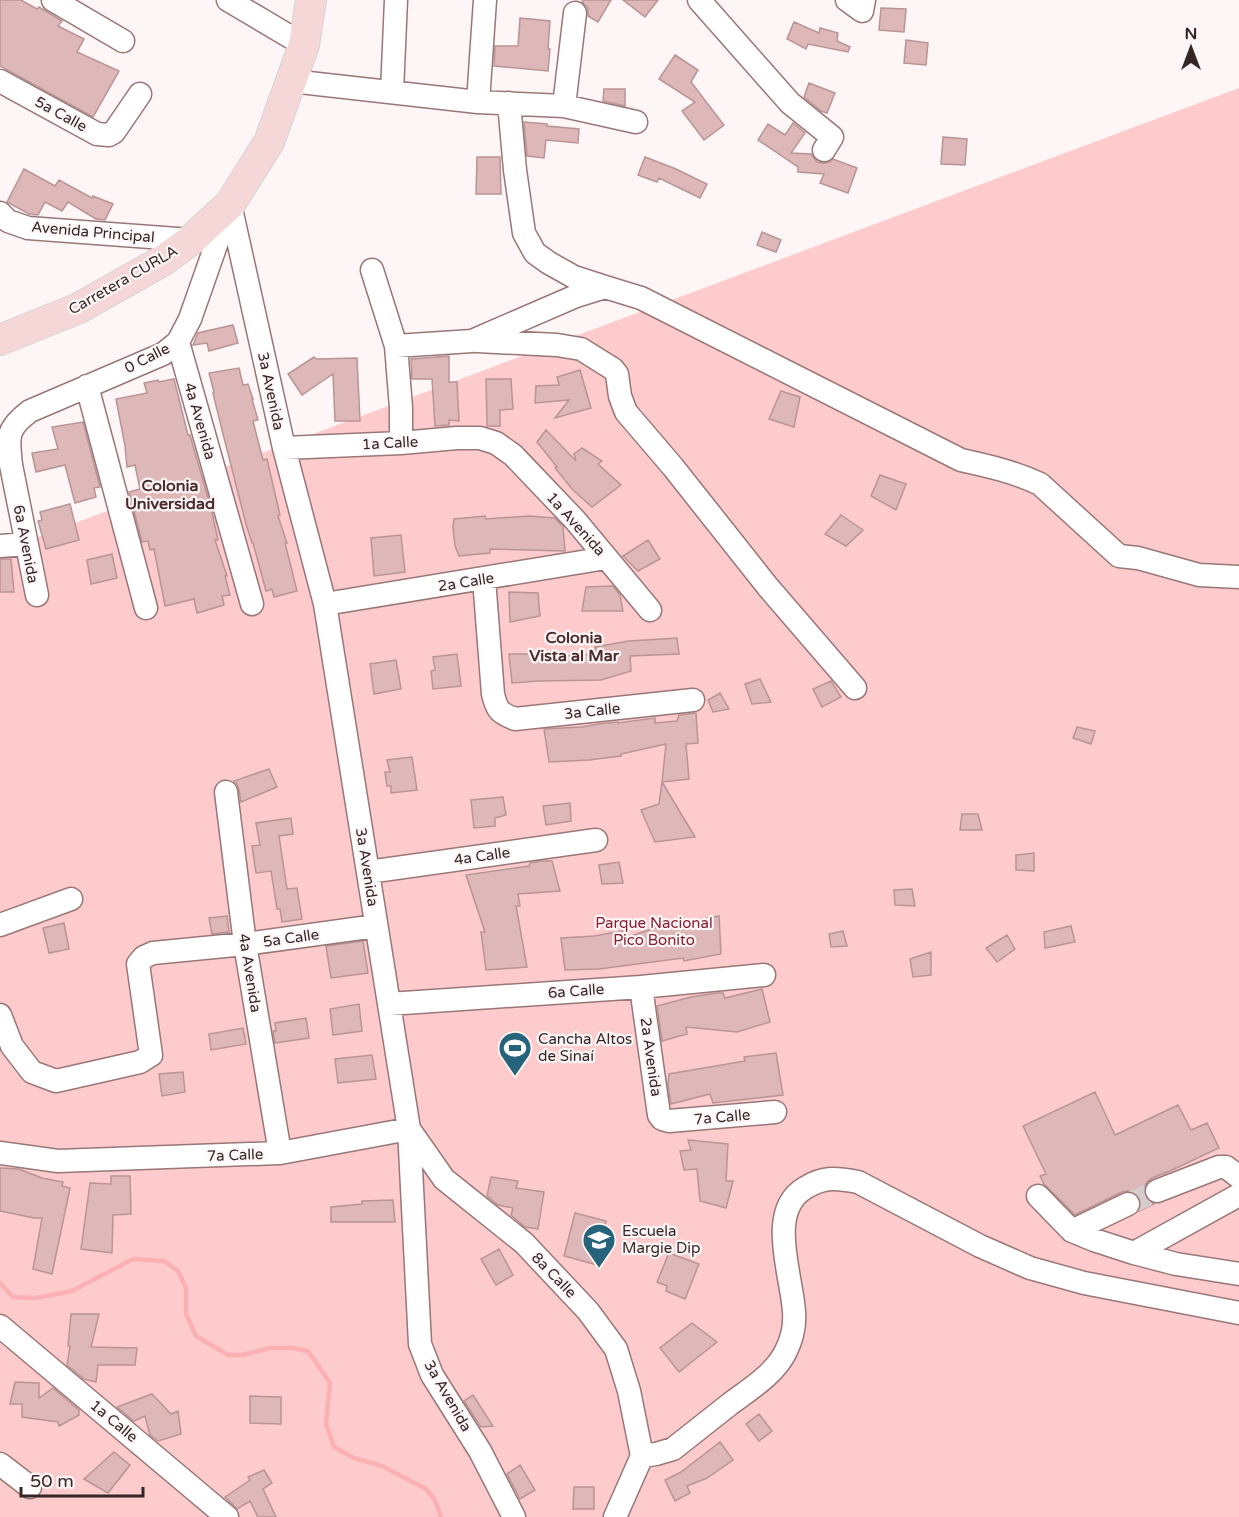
<svg xmlns="http://www.w3.org/2000/svg" width="1239" height="1517" viewBox="0 0 1239 1517" font-family="'Varela Round',sans-serif">
	<style>
		.green { fill: #fdcbcc }
		.lines { fill: none; stroke-linecap: round; stroke-linejoin: round }
		.stream { stroke: #fbb1b4; stroke-width: 4.5 }
		.building { fill: #deb7b8; stroke: #b99495; stroke-width: 1.5 }
		.minor-tunnel { stroke: #d6cccc; stroke-width: 22; stroke-dasharray: 22 11; stroke-linecap: butt }
		.minor-casing { stroke: #997677; stroke-width: 25 }
		.major-casing { stroke: #d7d4d4; stroke-width: 32 }
		.minor { stroke: #fff; stroke-width: 22 }
		.major { stroke: #f6d7d8; stroke-width: 30 }
		.labels { text-anchor: middle; stroke-width: 4.5; stroke-linejoin: round; paint-order: stroke }
		.street-label { font-size: 15px; fill: #352626; stroke: #fef6f6 }
		.park-label { font-size: 15px; fill: #861e30; stroke: #fef6f6 }
		.poi-label { font-size: 15px; fill: #352626; stroke: #fef6f6; text-anchor: start }
		.neighbourhood-label { font-size: 16px; font-weight: bold; fill: #4a2c2d; stroke: #fef6f6 }
	</style>
	<rect width="100%" height="100%" fill="#fef6f6"/>
	<path class="green" d="M1239 88V1517H0V551Z"/>
	<g class="lines">
		<path class="stream" d="M0 1283 13 1297 36 1298 72 1291 133 1259 164 1261 178 1271 186 1288V1314L196 1336 228 1355H243L270 1348H292L308 1351 330 1383 326 1424 334 1447 354 1458 382 1466 426 1489 435 1500 441 1517"/>
	</g>
	<path class="building" d="M0 0H21L37 9 39 7 62 21 58 26 84 39 77 52 119 71 93 117 0 66Z
		M583 0H611L598 22 588 16V8L582 2Z
		M623 0H658L645 17Z
		M881 8 906 9 904 32 879 30Z
		M520 18 550 21 548 49H550L548 71 494 66 495 46H518Z
		M794 22 819 33 820 28 838 33 837 41 850 47 848 52 808 44 806 49 787 39Z
		M906 40 928 43 926 65 904 63Z
		M675 55 698 70 691 82 724 125 704 140 682 111 695 102 659 79Z
		M809 83 835 93 827 113 821 111 804 97Z
		M604 89H625V106L603 101Z
		M524 122 547 124V126L579 129 578 143 546 140 544 158 527 156Z
		M793 123 805 133 791 153 811 154 817 162 824 163 830 162 833 159 857 168 848 193 820 183 824 174 798 172V167L758 140 768 124 785 135Z
		M943 137 967 139 965 165 941 164Z
		M477 157H500L501 194H476Z
		M645 157 676 169 707 184 700 198 659 178 657 182 638 175Z
		M24 169 55 186 59 180 92 198 93 196 113 204 105 220 96 219 68 202 62 211 45 202 38 215 29 214 7 202Z
		M762 232 781 240 776 252 757 245Z
		M233 325 238 343 209 351 207 343 193 345 198 333Z
		M449 356V382H457L459 421 449 420V425L435 426 432 379H412L411 359Z
		M314 357 316 359 357 358 360 421H335L333 374 302 395 288 374Z
		M239 368 243 385 248 384 253 399H252L258 420 253 421 263 460 267 459 280 515 278 516 287 543H285L297 591 274 597 272 589 266 591 253 543H252L246 524 222 430 213 393 214 392 209 373Z
		M580 370 591 408 555 418 569 400 535 403 536 386 559 385 557 377Z
		M174 379 188 435H190L211 508 218 540H215L227 576H225L230 595 222 596 224 605 197 613 194 599 165 606 154 549 150 550 148 541 142 542 129 492 140 489 135 465 127 467 125 446 116 399 147 393 144 383 158 380 159 382Z
		M486 379H511L513 409 500 410V426H487Z
		M781 391 800 397 794 427 769 419Z
		M83 422 100 487 94 488 96 497 75 503 65 465 36 472 32 453 58 449 52 427Z
		M546 430 576 461 574 454 582 448 602 461 598 464 621 485 592 507 573 490 555 468 557 467 537 442Z
		M880 475 906 484 896 510 871 496Z
		M70 504 79 540 46 549 38 521 42 520 40 512Z
		M841 515 863 530 846 546 825 534Z
		M485 516 486 519 529 516 555 518 563 527 565 551 490 549V553L459 556 455 546 453 527 454 519Z
		M401 535 405 572 374 576 371 538Z
		M648 540 660 559 638 571 623 556Z
		M112 554 117 578 91 584 87 560Z
		M0 559H11L14 592H0Z
		M613 586 620 595 623 611H582L586 587Z
		M509 592 538 593 540 616 510 622Z
		M677 638 679 654 630 656 631 671 601 680 538 681 512 683 509 654H538V658L595 654V647L629 641Z
		M457 654 461 686 433 689 431 671 435 670 433 657Z
		M396 660 401 689 374 694 370 664Z
		M760 679 771 702 752 704 745 684Z
		M831 681 841 697 822 707 813 689Z
		M720 693 729 709 713 712 708 700Z
		M696 713 698 743 686 744 689 779 662 782 666 744 621 754V756L589 760 549 762 544 729 582 727 598 724 618 722V723L655 718V723L677 721 679 715Z
		M1077 727 1095 731 1091 744 1073 738Z
		M412 757 417 790 391 793V786H387L385 772H390L387 760Z
		M269 769 277 787 241 802 239 790 237 784 234 781Z
		M662 782 695 837 655 842 641 810 659 804Z
		M503 797 506 815 495 818V826L474 828 471 800Z
		M570 803 571 821 546 825 543 806Z
		M962 814H978L982 830H960Z
		M291 818 293 834 279 836 287 889 297 888 302 919 282 922 280 909H277L271 871 256 873 252 846 260 845 256 823Z
		M1034 853V871L1016 870V855Z
		M541 861H552L560 891 518 894 520 906H516L527 967 486 970 481 932H485L466 875 529 866 530 863Z
		M619 862 623 883 602 884 599 865Z
		M912 889 915 906 895 905 894 890Z
		M227 916 229 932 212 934 209 918Z
		M719 916 721 954 684 961 683 958 599 969 565 970 561 938 594 936 626 930 628 937 672 922V925Z
		M64 923 69 949 49 953 43 928Z
		M1071 926 1075 942 1045 948 1044 932Z
		M843 931 847 946 831 947 829 934Z
		M1007 935 1015 949 997 962 986 948Z
		M363 941 368 973 331 978 326 946Z
		M931 952V975L913 977 910 959Z
		M762 989 770 1022 737 1032 686 1027 687 1034 662 1041 657 1006 691 997 717 993H723L725 998Z
		M359 1004 362 1031 333 1035 330 1009Z
		M306 1018 309 1038 275 1043 273 1031H276L275 1023Z
		M243 1028 246 1044 211 1050 209 1034Z
		M776 1053 783 1095 713 1103 710 1094 671 1104 668 1085 669 1074 745 1061 744 1057Z
		M372 1055 376 1079 338 1083 335 1059Z
		M183 1072 185 1092 162 1096 159 1074Z
		M1095 1092 1115 1135 1178 1105 1191 1130 1207 1123 1219 1148 1170 1171 1152 1178 1147 1182 1144 1188V1195L1148 1201 1154 1204 1139 1211 1141 1204 1140 1198 1135 1193 1128 1191 1122 1192 1075 1215 1044 1184 1040 1176 1046 1174 1023 1126Z
		M688 1140 728 1144 726 1181H733L726 1208 700 1201 697 1169 684 1170 680 1151 691 1150Z
		M0 1168 19 1169 42 1178 63 1182 62 1186 70 1188 52 1274 33 1269 42 1218H34L0 1211Z
		M111 1176H130L131 1214 113 1215 112 1253 81 1249 90 1183 111 1184Z
		M491 1177 518 1181 516 1188 544 1192 538 1229 525 1227 511 1215 513 1208 498 1205 487 1196Z
		M393 1200 395 1222H331V1207L362 1204V1201Z
		M575 1213 606 1221 594 1264 564 1256Z
		M499 1249 513 1275 496 1285 481 1259Z
		M669 1253 699 1264 685 1299 666 1291 667 1286 657 1282Z
		M71 1314H99L91 1347 137 1348 135 1365H98L96 1382 84 1379 67 1365 70 1346H68Z
		M692 1323 717 1342 679 1372 660 1348Z
		M15 1382 39 1383V1398L53 1388 79 1410V1415L59 1426 58 1422 22 1417V1404H10Z
		M152 1394 171 1414 178 1411 181 1434 158 1441 150 1435 145 1416 134 1421 117 1407Z
		M473 1395 493 1426 481 1427 464 1401Z
		M250 1396 281 1397V1424L250 1423Z
		M759 1414 772 1431 759 1441 746 1424Z
		M720 1442 733 1460 707 1478 687 1486 690 1493 675 1501 665 1480 681 1472Z
		M114 1452 130 1465 108 1493 84 1479Z
		M520 1465 535 1490 520 1499 507 1474Z
		M264 1470 272 1483 263 1489 276 1517H258L250 1501 237 1509 225 1497 250 1480 248 1477Z
		M574 1487H594V1509H573Z"/>
	<g class="lines">
		<path class="minor-tunnel" d="M1128 1204 1157 1191"/>
		<g class="minor-casing">
			<path id="minor" d="M53 0 123 41
				M228 0 304 45
				M699 0 790 103 832 137 824 150
				M847 0 862 11 864 0
				M0 81 97 134 109 135 114 132 140 94
				M291 81 478 102 564 106 636 122
				M392 92 396 0
				M478 102 485 0
				M509 103 515 170 524 233 535 253 549 263 574 277 605 287
				M564 106 575 13
				M230 204 284 448 325 604 409 1129 420 1344 432 1375 480 1451 514 1517
				M0 213 8 221 28 228 191 240
				M372 270 396 346 401 408V443
				M477 341 557 345 581 349 613 369 617 374 620 396 626 412 673 467 768 587 855 688
				M178 342 252 604
				M396 346 472 341 576 296 605 287 641 298 961 460C988 466 1015 472 1040 484L1119 556 1138 558 1199 575 1239 577
				M87 386 146 608
				M284 448 401 443 457 438H480L496 443 513 455 575 520 650 610
				M0 546 26 544
				M484 579 493 694C497 711 500 713 515 719L693 700
				M37 595 11 465C8 436 6 429 30 411L163 354 178 342 190 319 230 205
				M325 604 606 558
				M226 792 245 944 280 1153
				M368 872 596 840
				M0 925 71 899
				M641 987 659 1115 662 1119 669 1121 775 1112
				M389 1004 641 987 764 975
				M0 1015 12 1046 32 1072 56 1081 140 1062 151 1055 138 964 144 957 153 953 245 944 376 926
				M409 1129 444 1179 524 1243 588 1311 616 1349 629 1391 642 1456
				M0 1153 58 1161 280 1153 409 1129
				M1157 1191 1219 1167H1226L1239 1177
				M1038 1196 1072 1231 1094 1240 1134 1253 1176 1264 1239 1274
				M1072 1231 1128 1204
				M1134 1253 1239 1195
				M0 1326 227 1517
				M0 1464 30 1487
				M615 1517 642 1456 656 1454 673 1449C692 1434 711 1419 730 1404 750 1389 775 1374 786 1351 792 1339 795 1325 794 1312 792 1275 766 1211 805 1188 824 1176 837 1178 858 1182L980 1246 1030 1268 1084 1283 1239 1313"/>
		</g>
		<g class="major-casing">
			<path id="major" d="M0 340 79 308 164 260 191 240 230 204 269 142 304 45 311 0"/>
		</g>
		<use href="#minor" class="minor"/>
		<use href="#major" class="major"/>
	</g>
	<defs>
		<g id="stadium-pin" transform="scale(1.725)"><path d="M0 17L-7.5 6A9.5 9.5 0 1 1 7.5 6Z" fill="#27647b" stroke="#fef6f6"/><path d="M0-5a6.5 5 0 1 0 0 10a6.5 5 0 1 0 0-10ZM-3.5-1.8h7v3.6h-7Z" fill="#fff"/></g>
		<g id="school-pin" transform="scale(1.725)"><path d="M0 17L-7.5 6A9.5 9.5 0 1 1 7.5 6Z" fill="#27647b" stroke="#fef6f6"/><path d="M0-5L7-2L0 1L-7-2ZM-4 1L0 2.5L4 1V4Q0 6-4 4Z" fill="#fff"/></g>
	</defs>
	<g fill-rule="evenodd">
		<use href="#stadium-pin" x="515" y="1048"/>
		<use href="#school-pin" x="599" y="1240"/>
	</g>
	<g class="labels">
		<g class="street-label">
			<text transform="translate(61 114) rotate(29)" y="5">5a Calle</text>
			<text transform="translate(93 232) rotate(5)" y="5">Avenida Principal</text>
			<text transform="translate(123 280) rotate(-30)" y="5">Carretera CURLA</text>
			<text transform="translate(147 358) rotate(-27)" y="5">0 Calle</text>
			<text transform="translate(271 391) rotate(78)" y="5">3a Avenida</text>
			<text transform="translate(200 421) rotate(74)" y="5">4a Avenida</text>
			<text transform="translate(390 443) rotate(-3)" y="5">1a Calle</text>
			<text transform="translate(576 524) rotate(48)" y="5">1a Avenida</text>
			<text transform="translate(26 544) rotate(79)" y="5">6a Avenida</text>
			<text transform="translate(466 582) rotate(-9)" y="5">2a Calle</text>
			<text transform="translate(592 711) rotate(-6)" y="5">3a Calle</text>
			<text transform="translate(482 856) rotate(-8)" y="5">4a Calle</text>
			<text transform="translate(367 867) rotate(81)" y="5">3a Avenida</text>
			<text transform="translate(291 938) rotate(-8)" y="5">5a Calle</text>
			<text transform="translate(250 973) rotate(81)" y="5">4a Avenida</text>
			<text transform="translate(576 991) rotate(-4)" y="5">6a Calle</text>
			<text transform="translate(651 1057) rotate(82)" y="5">2a Avenida</text>
			<text transform="translate(722 1117) rotate(-5)" y="5">7a Calle</text>
			<text transform="translate(235 1155) rotate(-2)" y="5">7a Calle</text>
			<text transform="translate(554 1275) rotate(46)" y="5">8a Calle</text>
			<text transform="translate(448 1396) rotate(60)" y="5">3a Avenida</text>
			<text transform="translate(114 1421) rotate(40)" y="5">1a Calle</text>
		</g>
		<g class="park-label">
			<text x="654" y="928">Parque Nacional<tspan x="654" dy="17">Pico Bonito</tspan></text>
		</g>
		<g class="poi-label">
			<text x="538" y="1044">Cancha Altos<tspan x="538" dy="17">de Sinaí</tspan></text>
			<text x="622" y="1236">Escuela<tspan x="622" dy="17">Margie Dip</tspan></text>
		</g>
		<g class="neighbourhood-label">
			<text x="170" y="491">Colonia<tspan x="170" dy="18">Universidad</tspan></text>
			<text x="574" y="643">Colonia<tspan x="574" dy="18">Vista al Mar</tspan></text>
		</g>
	</g>
	<g transform="translate(1191 48)" stroke="#fef6f6" stroke-width="4.5" paint-order="stroke">
	<path d="M0-4.5L10 22L0 15L-10 22Z" fill="#352626"/>
	<text y="-9" font-size="16" font-weight="bold" text-anchor="middle" fill="#352626">N</text>
	</g>
	<path d="M21 1487v9h122v-9" fill="none" stroke="#352626" stroke-width="3"/>
	<text x="30" y="1487" font-size="18" fill="#352626" stroke="#fef6f6" stroke-width="4.5" paint-order="stroke">50 m</text>
</svg>
